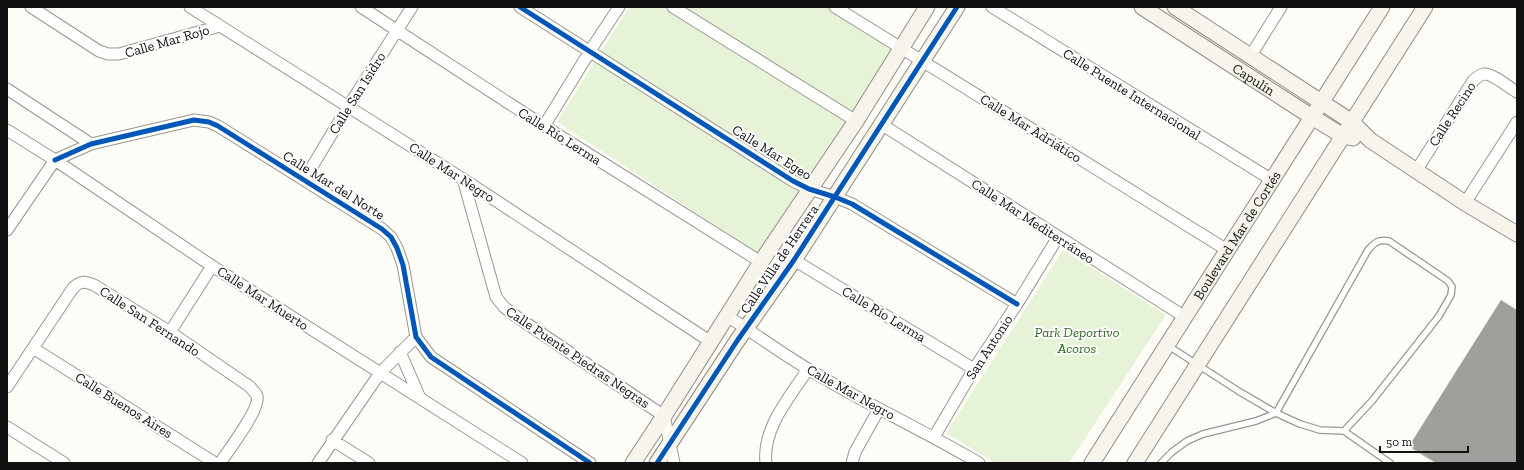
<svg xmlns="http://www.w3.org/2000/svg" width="1524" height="470" viewBox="0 0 1524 470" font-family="'Zilla Slab',serif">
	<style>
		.green { fill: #e7f3d7 }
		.building { fill: #a19f9c; filter: url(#shadow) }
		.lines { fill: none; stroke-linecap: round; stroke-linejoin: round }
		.lane-casing { stroke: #979795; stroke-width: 8 }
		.street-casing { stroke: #979795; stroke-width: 13 }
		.secondary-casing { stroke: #8e8d8b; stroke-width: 17 }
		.lane { stroke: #fffffe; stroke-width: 5.5 }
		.street { stroke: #fffffe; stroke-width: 11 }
		.secondary { stroke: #f6f4eb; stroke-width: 15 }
		.cycleway-casing { stroke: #fff; stroke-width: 8 }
		.cycleway { stroke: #0057b8; stroke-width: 5 }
		.labels { text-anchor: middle; stroke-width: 4; stroke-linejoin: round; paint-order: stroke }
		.street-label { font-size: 14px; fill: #111; stroke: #fff }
		.park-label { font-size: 14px; font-style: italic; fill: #2f6b1f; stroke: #fff }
	</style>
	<defs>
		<filter id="shadow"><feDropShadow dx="3" dy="3" stdDeviation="0" flood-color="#0004"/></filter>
	</defs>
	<rect width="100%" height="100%" fill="#fdfcf7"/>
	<path class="green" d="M629 7H828L885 44 893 51 761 255 557 122Z
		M1063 250 1166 315 1069 463H995L946 433Z"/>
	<path class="building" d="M1501 300 1517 310V463H1437L1409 446Z"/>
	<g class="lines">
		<g class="lane-casing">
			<path id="lane" d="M1344 431 1390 463
				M1161 463 1172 452 1187 441 1203 434 1256 421 1276 413 1368 250C1375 242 1379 239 1389 241L1448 281 1452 287 1451 295 1439 316 1372 401 1344 431 1320 430 1300 424 1276 413 1240 392 1167 345"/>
		</g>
		<g class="street-casing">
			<path id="street" d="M31 7 99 51 108 54H119L220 26
				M190 7 463 179 711 342
				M361 7 544 126 761 262
				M520 7 793 181 809 189 835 197 852 204 1017 304
				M673 7 856 121
				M835 7 1227 250
				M992 7 1272 180
				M1251 55 1281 7
				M7 89 91 144
				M881 124 1185 317
				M544 126 590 51 619 7
				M7 130 55 160 212 266 522 463
				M55 160 91 144 194 120 209 122 218 126 382 229 391 237 397 248 403 265 416 337 431 357 590 463
				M1416 171 1473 81C1476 78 1479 75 1484 74 1492 73 1510 88 1517 92
				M463 179 496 297 504 307 517 317 664 416 674 463
				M304 180 348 107 412 7
				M1465 203 1517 122
				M7 230 55 160
				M794 260 974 369
				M727 316C754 333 781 353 808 369 864 403 923 430 979 463
				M170 332 212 266
				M33 348 215 463
				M400 352 420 398
				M7 387 73 288C80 281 84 281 94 285L170 332 249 386C252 389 255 392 257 396 261 408 228 451 220 463
				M7 427 64 463
				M934 437 974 369 1017 304 1058 237
				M332 440 369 463
				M318 463 380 373 416 337
				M766 463C762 428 790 397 808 369
				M852 463 855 452 879 409"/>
		</g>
		<g class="secondary-casing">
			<g id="secondary">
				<path id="s1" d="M1142 7 1312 117 1343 136 1353 138"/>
				<path d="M1175 7 1352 122 1370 140 1465 203 1517 234"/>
				<path d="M633 463 664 416 761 262 856 121 927 7"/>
				<path d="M657 463 737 341 794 260 957 7"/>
				<path id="s2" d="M1092 463 1382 7"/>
				<path d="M1135 463 1425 7"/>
			</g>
		</g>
		<use href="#lane" class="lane"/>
		<use href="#street" class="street"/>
		<use href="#secondary" class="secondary"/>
		<g class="cycleway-casing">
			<path id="cycleway" d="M520 7 793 181 809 189 835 197 852 204 1017 304
				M55 160 91 144 194 120 209 122 218 126 382 229 391 237 397 248 403 265 416 337 431 357 590 463
				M657 463 737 341 794 260 957 7"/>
		</g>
		<use href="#cycleway" class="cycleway"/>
	</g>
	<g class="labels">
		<g class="street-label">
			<text transform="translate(167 41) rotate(-16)" y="5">Calle Mar Rojo</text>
			<text dy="5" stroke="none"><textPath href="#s1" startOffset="133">Capulín</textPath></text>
			<text transform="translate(357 93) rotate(-58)" y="5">Calle San Isidro</text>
			<text transform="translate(1132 94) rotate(32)" y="5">Calle Puente Internacional</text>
			<text transform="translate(1452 114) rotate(-57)" y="5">Calle Recino</text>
			<text transform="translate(1031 128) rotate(32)" y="5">Calle Mar Adriático</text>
			<text transform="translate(560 136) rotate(32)" y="5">Calle Río Lerma</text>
			<text transform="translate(772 152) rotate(32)" y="5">Calle Mar Egeo</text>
			<text transform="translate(452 172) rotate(33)" y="5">Calle Mar Negro</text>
			<text transform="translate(334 185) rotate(32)" y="5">Calle Mar del Norte</text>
			<text transform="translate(1033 221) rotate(33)" y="5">Calle Mar Mediterráneo</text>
			<text dy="5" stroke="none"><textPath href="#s2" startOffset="270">Boulevard Mar de Cortés</textPath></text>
			<text transform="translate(779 259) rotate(-56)" y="5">Calle Villa de Herrera</text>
			<text transform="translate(263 298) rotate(33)" y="5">Calle Mar Muerto</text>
			<text transform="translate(884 314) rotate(31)" y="5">Calle Río Lerma</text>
			<text transform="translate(150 321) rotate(33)" y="5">Calle San Fernando</text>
			<text transform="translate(989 347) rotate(-57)" y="5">San Antonio</text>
			<text transform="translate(578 357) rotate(34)" y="5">Calle Puente Piedras Negras</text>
			<text transform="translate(851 392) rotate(29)" y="5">Calle Mar Negro</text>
			<text transform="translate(124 405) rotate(32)" y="5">Calle Buenos Aires</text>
		</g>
		<g class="park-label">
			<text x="1077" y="337">Park Deportivo<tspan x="1077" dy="16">Acoros</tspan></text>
		</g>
	</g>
	<rect width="1524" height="470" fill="none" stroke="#111111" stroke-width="16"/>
	<path d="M1380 446v6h88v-6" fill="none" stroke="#111111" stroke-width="2"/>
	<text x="1386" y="446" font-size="12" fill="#111111" stroke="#ffffff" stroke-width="3" paint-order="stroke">50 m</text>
</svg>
